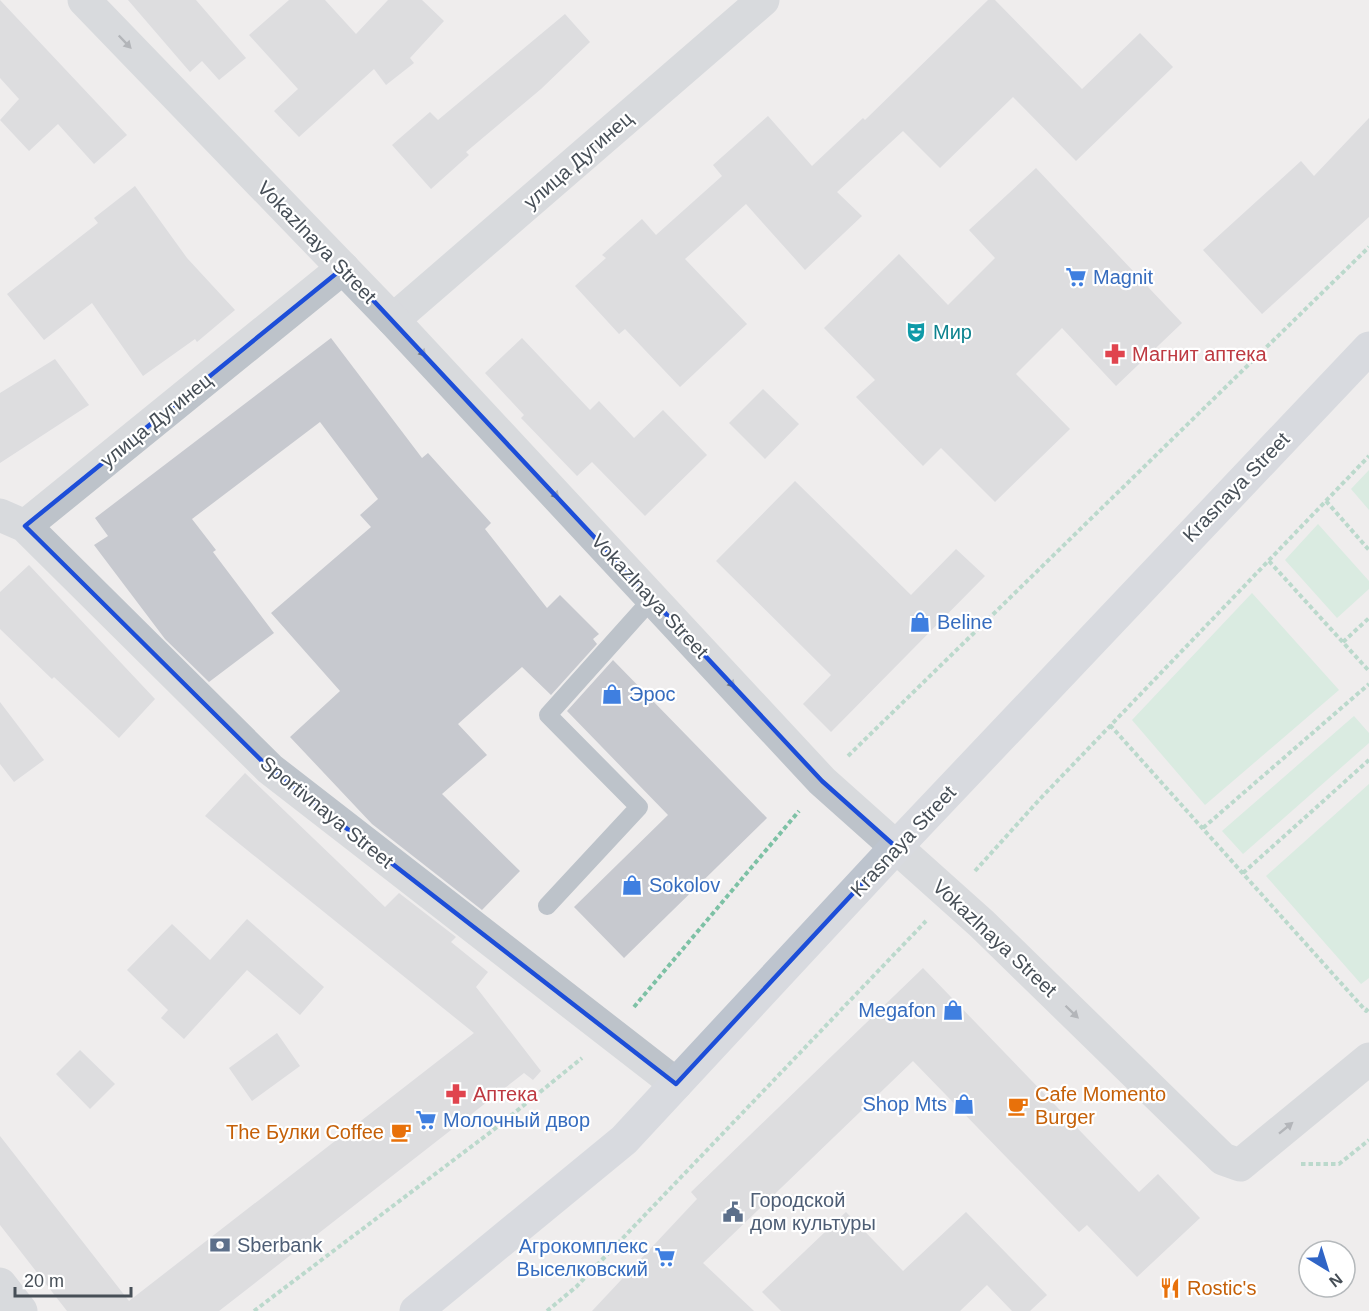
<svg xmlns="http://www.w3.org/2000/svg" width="1369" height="1311" viewBox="0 0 1369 1311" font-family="Arial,sans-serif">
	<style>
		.green { fill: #c0e8d3 }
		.building { fill: #c7c9cf }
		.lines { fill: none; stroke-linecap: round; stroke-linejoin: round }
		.path { stroke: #7dc1a5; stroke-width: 4; stroke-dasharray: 4.5 3; stroke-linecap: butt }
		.service { stroke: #bdc3ca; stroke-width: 18 }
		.minor { stroke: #bdc3ca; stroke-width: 33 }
		.tertiary { stroke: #bdc3ca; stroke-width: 33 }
		.secondary { stroke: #bdc4ce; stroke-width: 33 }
		.oneway { fill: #6a727a }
		.marked { fill: none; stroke: #1d4ed8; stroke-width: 4.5; stroke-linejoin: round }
		.labels { text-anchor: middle; stroke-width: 4.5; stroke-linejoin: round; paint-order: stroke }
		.street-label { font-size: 20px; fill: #474f57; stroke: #fff }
		.shop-label { font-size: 20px; fill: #366cbe; stroke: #fff; text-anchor: start }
		.culture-label { font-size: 20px; fill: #0d838f; stroke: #fff; text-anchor: start }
		.health-label { font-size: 20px; fill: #be3a42; stroke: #fff; text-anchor: start }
		.food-label { font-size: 20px; fill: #c56008; stroke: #fff; text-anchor: start }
		.service-label { font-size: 20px; fill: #4e5e75; stroke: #fff; text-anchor: start }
	</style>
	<rect width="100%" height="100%" fill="#efeded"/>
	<path class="green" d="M1369 470V510L1351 489Z
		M1318 524 1369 581V589L1337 618 1285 560Z
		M1252 593 1339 690 1205 805 1132 720Z
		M1354 716 1369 733V743L1243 854 1222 831Z
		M1369 784V978L1361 984 1266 876Z"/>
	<path class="building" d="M0 0 127 135 94 164 58 124 29 151 0 120 19 99 0 78Z
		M128 0H196L246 58 219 80 202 61 190 72Z
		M289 0H325L356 34 388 0H422L444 21 410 58 414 63 386 85 374 69 299 137 274 111 298 89 249 35Z
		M988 0H995L1082 89 1140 33 1173 67 1076 161 1013 97 940 168 903 131 837 192 862 216 805 270 746 204 685 259 747 324 680 387 625 329 619 334 575 286 606 258 602 255 642 219 656 235 722 176 713 165 768 116 812 166 863 118 865 120Z
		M565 14 590 42 541 89 466 152 469 155 431 189 392 145 430 112 438 120Z
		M1369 118V217L1262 314 1203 250 1301 161 1314 176Z
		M1036 168 1182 323 1116 386 1062 328 1016 374 1070 429 995 502 941 448 923 466 856 397 875 380 824 328 899 254 948 305 995 258 969 230Z
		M135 186 187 258 235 310 197 342 195 339 143 376 92 303 44 340 7 294 98 223 94 218Z
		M331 338 422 458 428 453 491 523 485 529 547 608 560 595 599 634 593 639 597 644 551 695 522 667 458 724 487 755 442 794 520 871 482 910 372 824 290 737 340 691 271 613 371 527 360 515 378 499 320 422 192 519 216 550 213 552 274 633 209 682 165 639 94 545 108 536 95 518Z
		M522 338 590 410 599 401 634 438 663 410 707 455 645 516 592 462 577 476 521 418 524 415 485 373Z
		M55 359 89 405 0 463V393Z
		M763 389 799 424 765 459 729 423Z
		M795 481 911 595 956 549 985 576 831 732 803 704 831 675 716 561Z
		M29 565 155 699 119 738 54 677 52 679 0 629V592Z
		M613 660 767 818 624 958 574 907 668 815 567 711Z
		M0 702 44 760 14 782 0 764Z
		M245 773 385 907 399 893 456 937 451 942 488 972 476 987 541 1071 533 1080 524 1073 219 1311H67L0 1225V1136L129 1301 474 1033 205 816Z
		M247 919 324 987 300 1015 247 970 184 1039 161 1018 168 1010 127 970 172 924 210 960Z
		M923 968 1139 1192 1158 1174 1200 1218 1137 1277 1087 1225 1079 1232 913 1061 703 1263 754 1311H592L697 1199 691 1192Z
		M277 1033 300 1066 252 1101 229 1068Z
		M80 1050 115 1084 90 1109 56 1074Z
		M846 1212 903 1271 966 1212 1047 1295 1030 1311H1012L987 1285 960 1311H781L762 1292Z"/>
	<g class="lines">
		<path class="path" d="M1326 501 1369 550
			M1269 561 1369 671
			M1343 642 1369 618
			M1110 725 1366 1011 1369 1008
			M848 756 1369 247
			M1203 828 1369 684
			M975 871 1039 800 1369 456
			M1243 873 1369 760
			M634 1007 799 811
			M1301 1164H1339L1369 1140
			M254 1311 492 1131 582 1058
			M547 1311 576 1287 926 921"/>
		<path class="service" d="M547 906 639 807 548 715 652 599"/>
		<path class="minor" d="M393 320 763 0
			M0 515 25 526 270 769 676 1084
			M25 526 343 268
			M896 847 982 924 1223 1159 1240 1165 1369 1059
			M0 1284 21 1311"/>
		<path class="tertiary" d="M84 0 393 320 822 781 896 847"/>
		<path class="secondary" d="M416 1311 624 1140 896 847 1369 348"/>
	</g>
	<defs><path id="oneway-solid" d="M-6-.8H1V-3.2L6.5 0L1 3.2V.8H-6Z" transform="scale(1.5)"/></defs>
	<g class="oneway">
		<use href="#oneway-solid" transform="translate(125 42) rotate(46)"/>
		<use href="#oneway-solid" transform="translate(420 350) rotate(47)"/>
		<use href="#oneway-solid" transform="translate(553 492) rotate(47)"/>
		<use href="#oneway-solid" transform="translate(729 681) rotate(47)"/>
		<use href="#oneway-solid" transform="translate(1072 1012) rotate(44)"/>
		<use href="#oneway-solid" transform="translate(1286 1128) rotate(-39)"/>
	</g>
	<path d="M0 0H1369V1311H0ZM343 268 822 781 896 847 676 1084 270 769 25 526Z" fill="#efeded" fill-opacity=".55" fill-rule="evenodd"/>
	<path class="marked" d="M343 268 822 781 896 847 676 1084 270 769 25 526Z"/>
	<defs>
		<g id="supermarket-bare" transform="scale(1.62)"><path d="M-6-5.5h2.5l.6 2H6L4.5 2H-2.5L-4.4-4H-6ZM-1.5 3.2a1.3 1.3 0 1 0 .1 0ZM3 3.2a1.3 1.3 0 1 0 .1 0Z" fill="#3f7fe0" stroke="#fff" stroke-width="2.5" paint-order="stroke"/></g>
		<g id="theatre-bare" transform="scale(1.62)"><path d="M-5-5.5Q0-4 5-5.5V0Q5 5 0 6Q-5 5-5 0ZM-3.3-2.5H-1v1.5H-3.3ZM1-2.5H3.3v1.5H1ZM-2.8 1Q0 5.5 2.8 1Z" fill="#0f9aa8" stroke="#fff" stroke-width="2.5" paint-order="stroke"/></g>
		<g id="pharmacy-bare" transform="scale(1.62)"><path d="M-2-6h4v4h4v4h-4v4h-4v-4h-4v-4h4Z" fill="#e0444e" stroke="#fff" stroke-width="2.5" paint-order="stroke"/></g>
		<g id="shop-bare" transform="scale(1.62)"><path d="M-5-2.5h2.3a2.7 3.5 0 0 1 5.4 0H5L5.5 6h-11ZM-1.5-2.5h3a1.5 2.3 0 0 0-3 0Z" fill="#3f7fe0" stroke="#fff" stroke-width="2.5" paint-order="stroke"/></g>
		<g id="cafe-bare" transform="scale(1.62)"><path d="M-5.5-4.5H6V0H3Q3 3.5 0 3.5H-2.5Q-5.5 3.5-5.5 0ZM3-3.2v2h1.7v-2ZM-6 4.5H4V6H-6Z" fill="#e8710a" stroke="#fff" stroke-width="2.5" paint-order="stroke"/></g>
		<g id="civic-bare" transform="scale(1.62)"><path d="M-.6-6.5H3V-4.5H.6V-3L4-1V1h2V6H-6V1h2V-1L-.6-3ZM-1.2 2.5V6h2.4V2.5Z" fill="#5c6f8a" stroke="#fff" stroke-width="2.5" paint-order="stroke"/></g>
		<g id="bank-bare" transform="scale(1.62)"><path d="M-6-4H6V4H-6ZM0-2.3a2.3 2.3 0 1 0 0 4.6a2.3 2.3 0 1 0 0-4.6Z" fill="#5c6f8a" stroke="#fff" stroke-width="2.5" paint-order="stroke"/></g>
		<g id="restaurant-bare" transform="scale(1.62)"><path d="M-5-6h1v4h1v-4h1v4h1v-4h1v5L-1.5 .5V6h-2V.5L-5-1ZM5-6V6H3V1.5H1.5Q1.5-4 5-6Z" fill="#e8710a" stroke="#fff" stroke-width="2.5" paint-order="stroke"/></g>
	</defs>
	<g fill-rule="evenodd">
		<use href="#supermarket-bare" x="1076" y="277"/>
		<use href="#theatre-bare" x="916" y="332"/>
		<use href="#pharmacy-bare" x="1115" y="354"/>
		<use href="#shop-bare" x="920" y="622"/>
		<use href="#shop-bare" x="612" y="694"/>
		<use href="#shop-bare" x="632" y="885"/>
		<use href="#shop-bare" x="953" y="1010"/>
		<use href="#pharmacy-bare" x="456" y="1094"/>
		<use href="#shop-bare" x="964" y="1104"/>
		<use href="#cafe-bare" x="1018" y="1106"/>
		<use href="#supermarket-bare" x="426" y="1120"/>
		<use href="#cafe-bare" x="401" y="1132"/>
		<use href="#civic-bare" x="733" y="1212"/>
		<use href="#bank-bare" x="220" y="1245"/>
		<use href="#supermarket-bare" x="665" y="1257"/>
		<use href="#restaurant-bare" x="1170" y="1288"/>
	</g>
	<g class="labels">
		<g class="street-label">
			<text transform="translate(578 160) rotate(-41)" y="7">улица Дугинец</text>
			<text transform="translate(317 242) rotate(46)" y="7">Vokazlnaya Street</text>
			<text transform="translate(156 420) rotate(-39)" y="7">улица Дугинец</text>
			<text transform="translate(1236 487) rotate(-46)" y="7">Krasnaya Street</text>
			<text transform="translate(650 596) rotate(47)" y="7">Vokazlnaya Street</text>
			<text transform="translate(327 812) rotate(39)" y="7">Sportivnaya Street</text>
			<text transform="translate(903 841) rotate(-47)" y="7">Krasnaya Street</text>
			<text transform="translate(995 938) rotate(43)" y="7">Vokazlnaya Street</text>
		</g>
		<g class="shop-label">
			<text x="1093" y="284">Magnit</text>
			<text x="937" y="629">Beline</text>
			<text x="629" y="701">Эрос</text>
			<text x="649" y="892">Sokolov</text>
			<text x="936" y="1017" text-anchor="end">Megafon</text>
			<text x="947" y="1111" text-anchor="end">Shop Mts</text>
			<text x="443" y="1127">Молочный двор</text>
			<text x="648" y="1253" text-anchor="end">Агрокомплекс<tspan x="648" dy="23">Выселковский</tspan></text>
		</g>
		<g class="culture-label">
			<text x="933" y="339">Мир</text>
		</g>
		<g class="health-label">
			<text x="1132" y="361">Магнит аптека</text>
			<text x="473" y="1101">Аптека</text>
		</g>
		<g class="food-label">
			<text x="1035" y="1101">Cafe Momento<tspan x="1035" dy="23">Burger</tspan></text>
			<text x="384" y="1139" text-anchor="end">The Булки Coffee</text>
			<text x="1187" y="1295">Rostic's</text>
		</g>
		<g class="service-label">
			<text x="750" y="1207">Городской<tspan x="750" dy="23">дом культуры</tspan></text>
			<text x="237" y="1252">Sberbank</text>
		</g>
	</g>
	<g transform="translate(1327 1269) rotate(142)"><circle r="28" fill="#ffffff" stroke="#b5b9bc" stroke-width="1.5"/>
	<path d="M0-4.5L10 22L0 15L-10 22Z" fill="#3065c6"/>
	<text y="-9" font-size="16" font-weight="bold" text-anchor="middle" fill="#474f57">N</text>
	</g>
	<path d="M15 1287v9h116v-9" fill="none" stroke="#474f57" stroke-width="3"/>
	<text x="24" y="1287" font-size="18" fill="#474f57" stroke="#ffffff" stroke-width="4.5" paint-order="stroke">20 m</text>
</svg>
